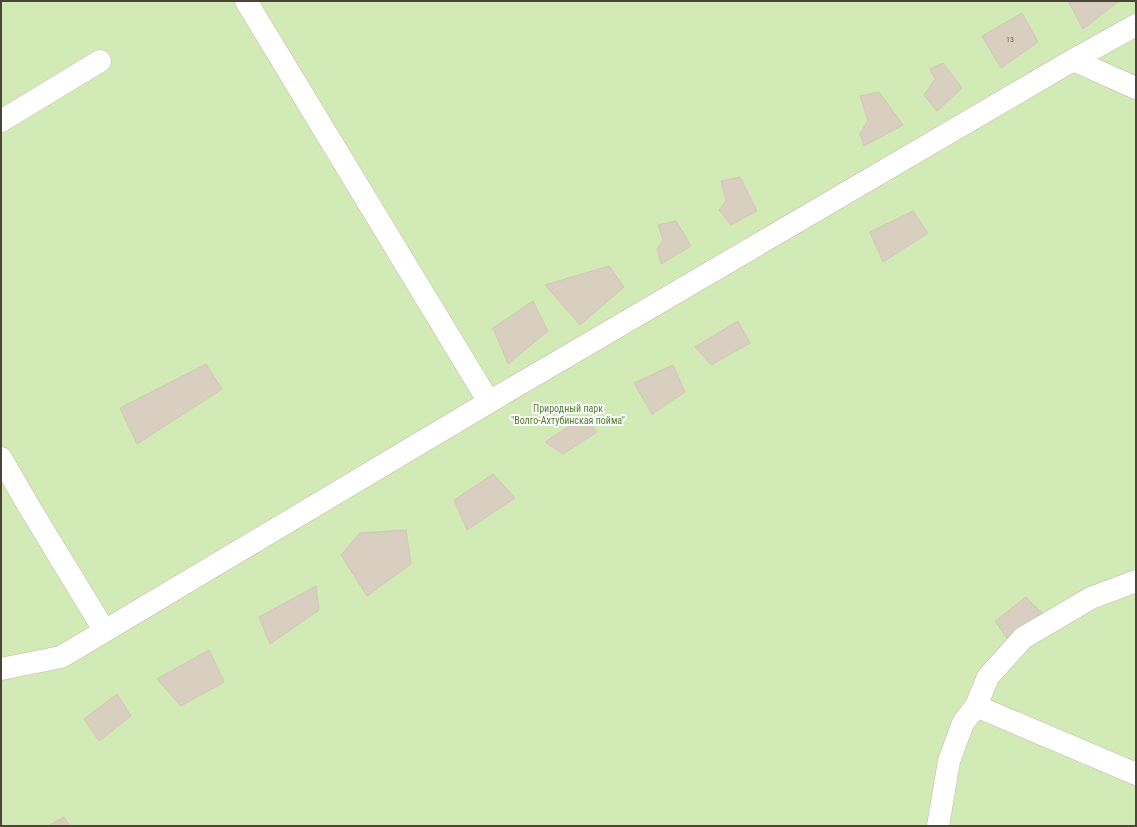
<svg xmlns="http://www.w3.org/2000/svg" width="1137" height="827" viewBox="0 0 1137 827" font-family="'Roboto Condensed',sans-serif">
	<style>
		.green { fill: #d2eab5 }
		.building { fill: #d8cfc1; stroke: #d3c7b4 }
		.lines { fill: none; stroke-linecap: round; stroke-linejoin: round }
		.minor-casing { stroke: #c2bbae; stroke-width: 23 }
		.minor { stroke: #fff; stroke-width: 22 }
		.labels { text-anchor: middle; stroke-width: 4; stroke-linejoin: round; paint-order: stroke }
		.number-label { font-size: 8px; fill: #6e675b }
		.park-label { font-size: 10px; fill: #4a7f2a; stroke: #fff }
	</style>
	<rect width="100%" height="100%" fill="#f6f3ec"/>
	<path class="green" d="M1 1H1136V826H1Z"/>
	<path class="building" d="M1068 1H1119L1083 29Z
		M1022 13 1038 42 1001 68 982 36Z
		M943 63 962 88 937 111 924 95 935 79 930 69Z
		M879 92 903 125 864 146 860 134 868 120 860 96Z
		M740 177 757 211 731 225 719 210 726 201 721 181Z
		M913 211 928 233 883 262 870 232Z
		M676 221 691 246 661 264 657 249 663 240 658 225Z
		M609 266 624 287 580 325 545 285Z
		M533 301 548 331 508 364 493 328Z
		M738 321 750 343 711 365 695 347Z
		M206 364 222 389 137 444 120 408Z
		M673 365 685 392 652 414 634 383Z
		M583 417 597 432 563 454 545 442Z
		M493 474 515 498 467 530 454 500Z
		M406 530 411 564 367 596 341 555 360 533Z
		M316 586 319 610 270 644 259 617Z
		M1026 597 1045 616 1011 644 995 621Z
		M209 650 224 682 181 706 157 679Z
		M117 694 131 716 99 741 84 719Z
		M64 817 70 826H48Z"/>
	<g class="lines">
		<g class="minor-casing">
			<path id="minor" d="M246 1 489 402
				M1073 60 1136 88
				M1 121 100 61
				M1 458 28 505 104 630
				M1 669 61 657 489 402 1073 60 1136 25
				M976 706 988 677 1023 638 1091 598 1136 581
				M938 826 949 761 963 723 976 706 1136 774"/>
		</g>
		<use href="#minor" class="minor"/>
	</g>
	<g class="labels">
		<g class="number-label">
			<text x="1010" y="42">13</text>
		</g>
		<g class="park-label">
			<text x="568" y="412">Природный парк<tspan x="568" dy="12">"Волго-Ахтубинская пойма"</tspan></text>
		</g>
	</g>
	<rect width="1137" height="827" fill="none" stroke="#4b4439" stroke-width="4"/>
</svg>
